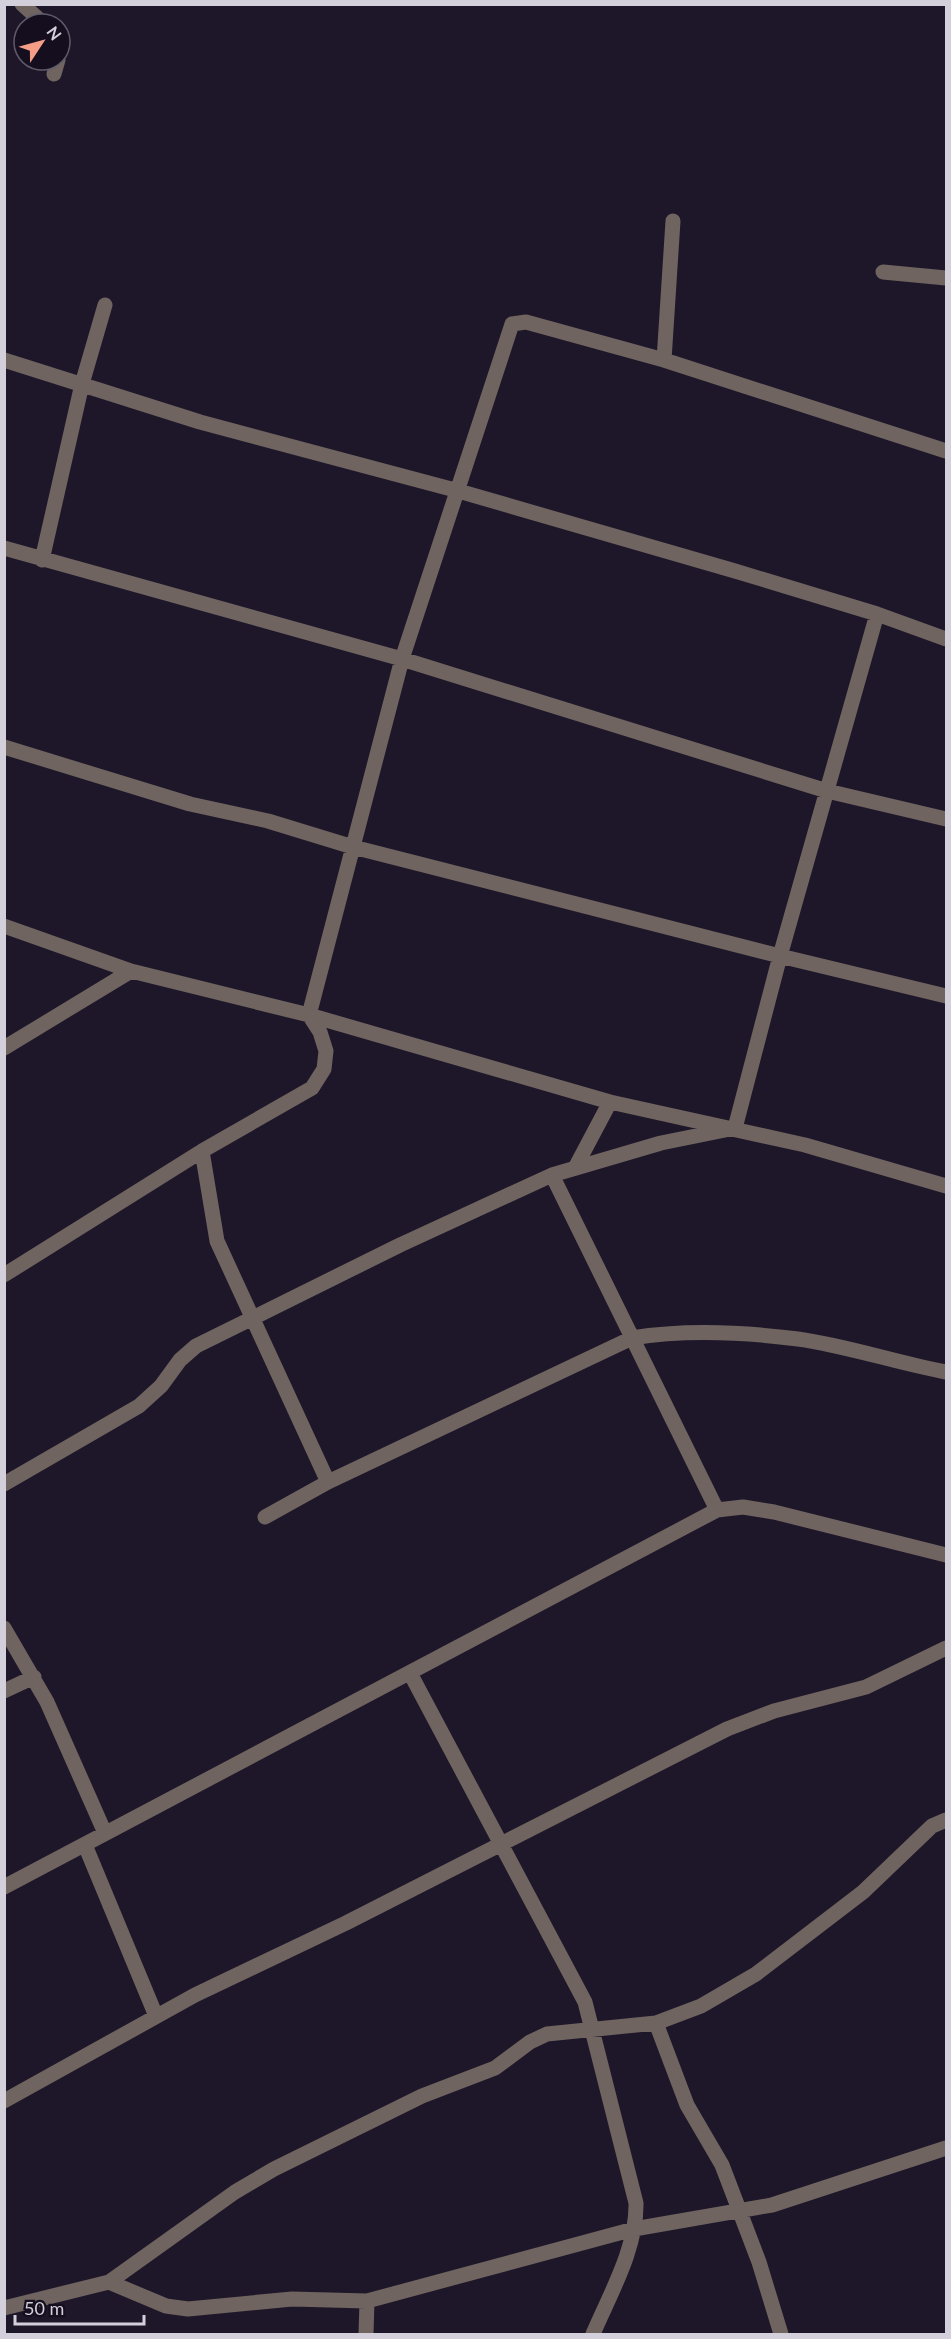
<svg xmlns="http://www.w3.org/2000/svg" width="951" height="2339" viewBox="0 0 951 2339" font-family="Lato,sans-serif">
	<style>
		.lines { fill: none; stroke-linecap: round; stroke-linejoin: round }
		.minor { stroke: #6f645f; stroke-width: 15 }
	</style>
	<rect width="100%" height="100%" fill="#1e1729"/>
	<g class="lines">
		<path class="minor" d="M22 4 44 24
			M54 74 58 60
			M883 272 946 278
			M4 360 200 422 455 490 735 571 877 614 946 639
			M664 360 673 221
			M4 548 402 659 827 791 946 819
			M42 560 82 384 105 305
			M4 747 190 804 268 821 353 847 780 956 946 996
			M4 926 131 971 309 1015 610 1102 805 1145 946 1186
			M4 1048 131 971
			M202 1151 217 1241 328 1482
			M575 1168 610 1102
			M552 1175 717 1510
			M4 1275 202 1151 312 1088 324 1069 326 1051 320 1032 309 1015 402 659 512 324 526 322 664 360 946 451
			M4 1484 139 1406 161 1386 180 1360 196 1346 400 1245 552 1175 661 1143 735 1128 780 956 877 614
			M265 1517 328 1482 632 1338C687 1329 743 1332 798 1339 848 1346 897 1363 946 1372
			M4 1628 47 1702 105 1833
			M410 1673 585 2002 636 2203C637 2248 610 2294 593 2334
			M4 1691 34 1677
			M85 1845 156 2016
			M4 1887 717 1510 743 1507 774 1512 946 1555
			M656 2023 687 2105 722 2165 759 2262 781 2334
			M4 2101 195 1995 346 1923 727 1729 774 1711 866 1687 946 1648
			M109 2282 166 2306 188 2309 292 2299 367 2301 634 2229 772 2205 946 2148
			M4 2308 109 2282 235 2192 274 2169 422 2096 495 2068 530 2042 547 2034 656 2023 701 2006 756 1974 863 1892 932 1826 946 1820
			M366 2334 367 2301"/>
	</g>
	<rect width="951" height="2339" fill="none" stroke="#d3cfdb" stroke-width="12"/>
	<g transform="translate(42 42) rotate(54)"><circle r="28" fill="#140e1f" stroke="#605b6a" stroke-width="1.5"/>
	<path d="M0-4.5L10 22L0 15L-10 22Z" fill="#f49e88"/>
	<text y="-9" font-size="16" font-weight="bold" text-anchor="middle" fill="#d3cfdb">N</text>
	</g>
	<path d="M15 2315v9h129v-9" fill="none" stroke="#d3cfdb" stroke-width="3"/>
	<text x="24" y="2315" font-size="18" fill="#d3cfdb" stroke="#140e1f" stroke-width="4.5" paint-order="stroke">50 m</text>
</svg>
